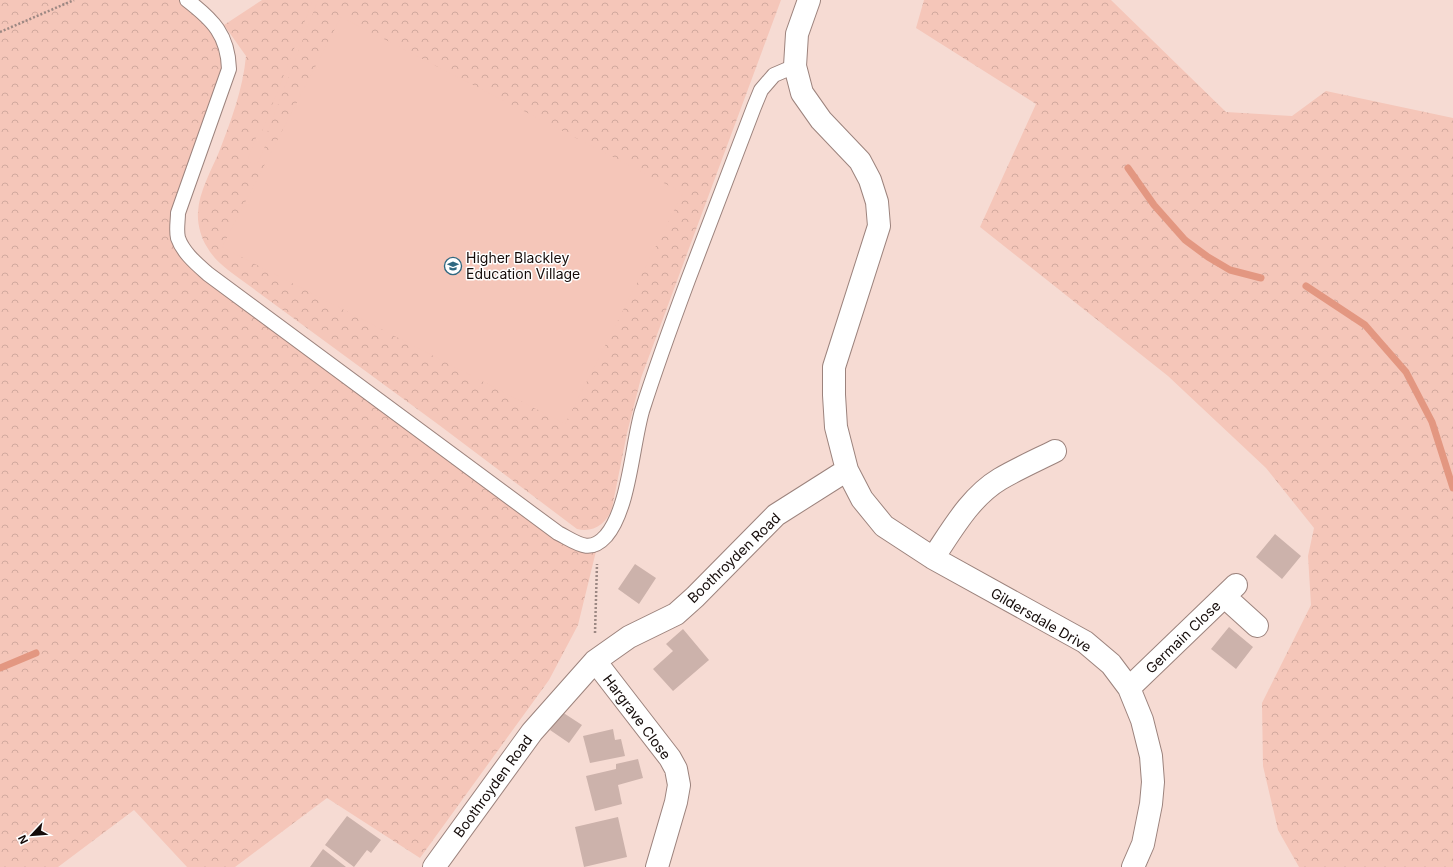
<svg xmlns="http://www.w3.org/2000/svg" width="1453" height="867" viewBox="0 0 1453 867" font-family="Inter,sans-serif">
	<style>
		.park { fill: url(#park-crowns) }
		.pitch { fill: #f5c6b9 }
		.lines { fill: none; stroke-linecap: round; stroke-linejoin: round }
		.stream { stroke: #e39781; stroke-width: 7 }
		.building { fill: #ccb2ab }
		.service-casing { stroke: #9c837d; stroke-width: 16 }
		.minor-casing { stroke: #9c837d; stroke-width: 24 }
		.path { stroke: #9c8883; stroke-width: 2.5; stroke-dasharray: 2 2; stroke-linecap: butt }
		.service { stroke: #fff; stroke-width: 14 }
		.minor { stroke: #fff; stroke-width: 22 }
		.labels { text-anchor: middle; stroke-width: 3; stroke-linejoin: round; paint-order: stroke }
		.poi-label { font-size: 14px; fill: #150c0a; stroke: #fff; text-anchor: start }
		.street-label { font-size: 14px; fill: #150c0a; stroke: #fff }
	</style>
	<defs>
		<pattern id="park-crowns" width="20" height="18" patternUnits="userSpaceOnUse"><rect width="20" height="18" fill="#f5c6b9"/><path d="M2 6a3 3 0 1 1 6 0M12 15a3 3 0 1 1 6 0" fill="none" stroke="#d1a99e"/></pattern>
	</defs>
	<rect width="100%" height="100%" fill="#f6dbd3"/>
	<path class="park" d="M0 0H179L192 4 223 37 228 73 178 213 186 252 558 533 598 543 578 625 549 680 420 858 327 798 235 867H187L134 810 58 867H0Z
		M262 0H781L641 378 627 433 612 508C607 524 593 533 577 529L439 425 247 284C232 273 216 263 207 247 201 238 197 223 198 212 199 192 211 171 219 152 231 121 243 89 246 56L224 25Z
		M924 0H1111L1226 112 1292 116 1326 91 1453 118V867H1299L1278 830 1263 766 1262 703 1311 605 1308 556 1314 528 1266 468 1168 376 980 227 1036 104 916 28Z"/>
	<path class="pitch" d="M313 0H318L267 133 270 134 257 165 247 161 259 130 262 131Z
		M341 17 683 193 565 424 222 247Z"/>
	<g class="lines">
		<path class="stream" d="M1128 168 1154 205 1185 240 1208 257 1230 270 1261 278
			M1306 286 1365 325 1406 372 1432 422 1453 488
			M0 668 36 653"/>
	</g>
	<path class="building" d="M1275 534 1301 556 1282 579 1256 557Z
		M635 564 656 578 639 604 618 589Z
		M1229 627 1253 647 1236 669 1211 649Z
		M683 629 709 660 673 691 653 669 673 651 666 644Z
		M562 712 582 725 569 743 550 730Z
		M613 729 615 740 621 739 625 756 590 763 583 736Z
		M638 759 643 778 618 785 622 804 595 811 586 776 616 769V764Z
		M347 816 381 840 371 853 367 850 354 867 325 845Z
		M618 817 627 857 584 867 575 827Z
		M323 849 346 867H310Z"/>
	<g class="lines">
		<g class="service-casing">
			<path id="service" d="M187 0C213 20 228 35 229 69L178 213C178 221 176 230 178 238 183 253 198 265 208 274L558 533C576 542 589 555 606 536 629 509 632 446 642 411 656 367 672 323 688 280 710 222 732 164 754 107L761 90 774 75 795 66"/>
		</g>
		<g class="minor-casing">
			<path id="minor" d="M847 470 862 499 884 526 933 558 1085 642 1111 664 1129 688 1142 720 1151 756 1153 782 1151 804 1143 844 1133 867
				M933 558C952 530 970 497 1000 479 1017 469 1037 460 1055 451
				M1225 597 1257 626
				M595 661 670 758 676 769 679 785 676 802 657 867
				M1129 688 1236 585
				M434 867 532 732 595 661 629 637 676 614 695 597 776 515 847 470 836 427 834 395V367L879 226 877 202 870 180 860 161 821 120 802 93 795 66 797 34 809 0"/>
		</g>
		<path class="path" d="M0 32 74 0
			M595 633 597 564"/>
		<use href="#service" class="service"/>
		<use href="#minor" class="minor"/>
	</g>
	<defs>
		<g id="school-ring" transform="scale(0.9)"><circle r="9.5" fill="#fff" stroke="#2f6881" stroke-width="1.5"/><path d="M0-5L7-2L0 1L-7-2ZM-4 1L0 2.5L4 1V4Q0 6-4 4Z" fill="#2f6881"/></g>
	</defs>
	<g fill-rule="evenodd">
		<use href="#school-ring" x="453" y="266"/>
	</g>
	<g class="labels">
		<g class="poi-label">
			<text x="466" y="263">Higher Blackley<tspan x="466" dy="16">Education Village</tspan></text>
		</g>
		<g class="street-label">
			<text transform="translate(734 558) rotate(-44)" y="5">Boothroyden Road</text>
			<text transform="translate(1041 620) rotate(30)" y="5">Gildersdale Drive</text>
			<text transform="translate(1183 637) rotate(-44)" y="5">Germain Close</text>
			<text transform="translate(637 717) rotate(53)" y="5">Hargrave Close</text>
			<text transform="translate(493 786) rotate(-54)" y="5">Boothroyden Road</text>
		</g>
	</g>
	<g transform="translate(32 835) rotate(244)" stroke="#ffffff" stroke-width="3" paint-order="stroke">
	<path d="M0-3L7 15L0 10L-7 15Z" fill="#150c0a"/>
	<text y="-6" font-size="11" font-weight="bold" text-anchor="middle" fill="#150c0a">N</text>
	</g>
</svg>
